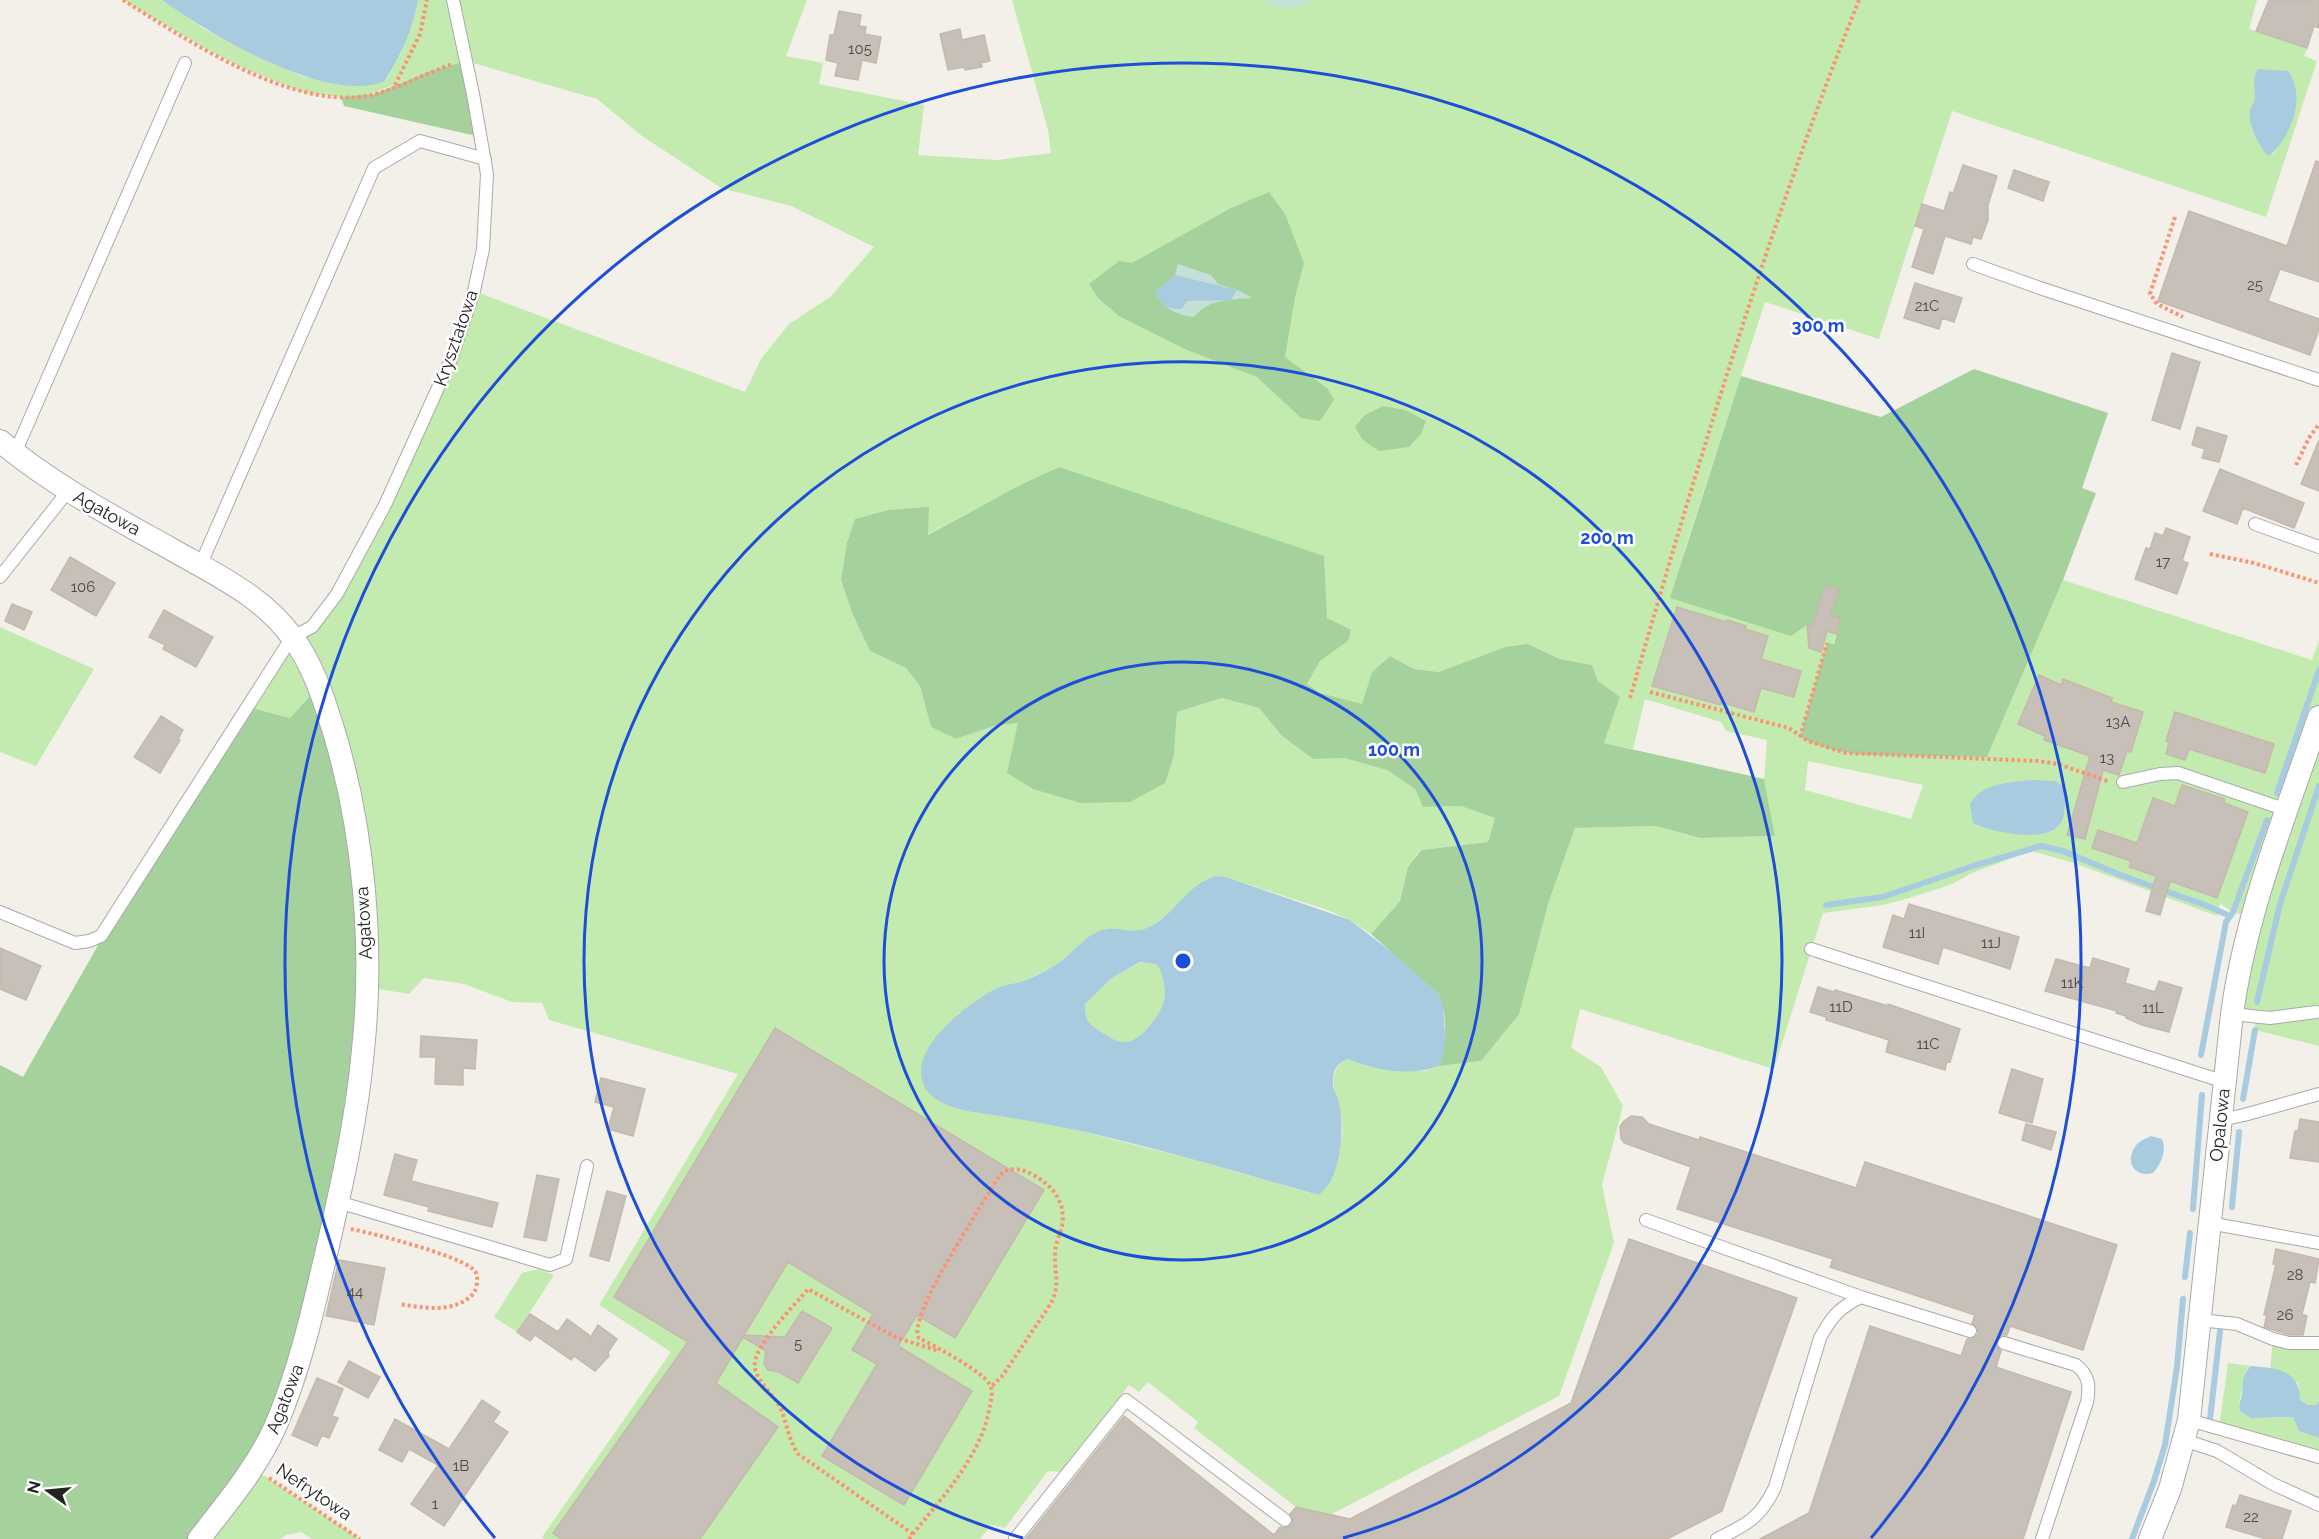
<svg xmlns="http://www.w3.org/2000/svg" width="2319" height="1539" viewBox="0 0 2319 1539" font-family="Raleway,sans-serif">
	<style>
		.grass { fill: #c4ebaf; fill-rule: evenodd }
		.forest { fill: #a5d19d }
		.wetland { fill: #c5e0d7 }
		.water { fill: #a9cbdf; fill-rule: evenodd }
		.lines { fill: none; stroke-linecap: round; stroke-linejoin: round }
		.stream { stroke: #a9cbdf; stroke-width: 6 }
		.building { fill: #c7c0b8; stroke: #c4b9aa; stroke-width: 1.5 }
		.lane-casing { stroke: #a9a9a9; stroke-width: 14 }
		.street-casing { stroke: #a9a9a9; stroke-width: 24 }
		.path { stroke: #fb9271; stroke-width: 4; stroke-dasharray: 3 3; stroke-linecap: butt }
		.lane { stroke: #fff; stroke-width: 12 }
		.street { stroke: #fff; stroke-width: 22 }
		.ring { fill: none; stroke: #1d4ed8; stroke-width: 3 }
		.labels { text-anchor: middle; stroke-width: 5; stroke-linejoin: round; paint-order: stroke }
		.number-label { font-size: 15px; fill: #4b4a48 }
		.street-label { font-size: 18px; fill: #222; stroke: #fff }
		.centre { fill: #1d4ed8; stroke: #fff; stroke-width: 3 }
		.ring-label { font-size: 18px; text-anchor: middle; font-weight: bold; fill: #1d4ed8; stroke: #fff; stroke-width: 5; stroke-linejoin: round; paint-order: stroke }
	</style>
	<rect width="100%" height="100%" fill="#f2f0e9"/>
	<path class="grass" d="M123 0H162L204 29 301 76 325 81H386C402 53 412 32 418 0H807L786 56 823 63 819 84 924 105 918 155 997 160 1051 153 1048 130 1012 0H2257L2249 29 2307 48 2304 56 2317 61 2266 217 1952 111 1879 339 1765 302 1684 552 1817 611 1840 618 1833 644 1827 643 1800 737 1864 755 1987 757 2063 580 2312 660 2319 641V1046L2255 1030V1017L2232 1014 2251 917 2233 912 2220 904 2217 916 2074 863 2031 851 1972 873 1950 885 1906 899 1883 905 1823 913 1774 1069 1580 1009 1571 1048 1601 1067 1623 1106 1602 1185 1614 1243 1559 1396 1330 1515 1296 1507 1194 1428 1198 1422 1148 1382 1139 1392 1129 1385 1061 1472 1048 1471 1005 1528 991 1525 980 1539H544L542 1537 671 1352 599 1305 738 1074 549 1020 542 1003 512 1002 464 984 424 978 409 994 366 987 318 687 290 718 248 707 292 637 312 627 385 505 474 291 745 392 761 359 789 324 830 297 874 247 791 206 721 188 642 136 597 99 466 61 430 71 365 96 341 97 302 92 241 67 206 49ZM2288 71 2293 81 2292 123 2273 154 2265 152C2253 134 2249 121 2255 101 2257 93 2253 84 2255 76ZM1059 467 1327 618 1348 641 1320 661 1307 684 1320 693 1362 705 1372 672 1390 656 1414 669 1439 672 1528 644 1560 659 1592 665 1598 681 1620 697 1604 743 1633 749 1645 699 1721 722 1726 731 1767 740 1764 779 1775 836 1700 838 1656 826 1575 828 1548 904 1481 1061 1439 1066 1425 1071H1407L1366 1066 1347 1059C1317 1076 1347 1109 1342 1135 1339 1152 1324 1179 1317 1195L1191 1159 1044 1122 968 1111 933 1040 958 1014 999 987 1026 980 1055 966 1084 941 1107 929 1137 931 1148 928 1164 917 1197 886 1226 877 1327 910 1350 920 1371 934 1400 901 1408 867 1420 850 1488 842 1495 818 1461 806 1423 807 1415 789 1387 770 1344 758 1313 759 1282 736 1259 708 1222 698 1177 712 1174 755 1018 723 994 726 956 739 931 727 920 686 906 668 870 651 852 613 841 580 929 507 927 535 1018 486ZM1808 761 1923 785 1911 819 1805 790Z
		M0 627 94 669 36 766 0 752Z
		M1141 962 1156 964C1163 973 1166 988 1164 1000 1161 1014 1140 1043 1124 1042 1116 1042 1110 1037 1103 1033 1089 1024 1085 1022 1085 1004L1112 978Z
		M539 1269 554 1275 517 1332 494 1317 522 1273Z
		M2273 1339 2319 1343V1401L2316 1405H2308L2300 1400 2298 1383 2270 1369Z
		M2228 1363 2251 1366 2246 1371 2239 1403 2267 1418 2293 1417 2299 1431 2319 1438V1457L2219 1428Z
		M253 1468 360 1539H312L301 1532 286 1535 281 1539H199Z"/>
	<path class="forest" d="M466 61 481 137 344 106 341 97 374 94 430 71Z
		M1269 192 1285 214 1304 263 1295 297 1285 357 1328 389 1334 400 1320 421 1301 418 1257 377 1187 350 1119 316 1098 298 1089 284 1119 261 1132 263 1231 208Z
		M1974 369 2108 413 2082 488 2096 493 2063 580 1987 757 1864 755C1841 752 1820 748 1800 737L1827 643 1834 644 1840 618 1817 612 1812 627 1807 625 1791 636 1670 598 1741 376 1881 417Z
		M1383 406 1405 410 1426 421 1421 434 1409 447 1379 451 1363 440 1355 427 1365 415Z
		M1059 467 1324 556 1327 618 1351 630 1348 641 1320 661 1307 684 1320 693 1362 704 1372 672 1390 656 1414 669 1439 672 1506 647 1528 644 1560 659 1592 665 1598 681 1620 697 1604 743 1764 779 1775 836 1700 838 1656 826 1575 828 1548 904 1519 1014 1481 1061 1439 1066C1446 1043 1448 1018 1439 995L1371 934 1400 901 1408 867 1421 850 1488 842 1495 818 1461 806 1423 807 1415 789 1387 770 1344 758 1313 759 1282 736 1259 708 1222 698 1177 712 1174 755 1165 783 1130 802 1081 803 1033 789 1007 773 1018 723 994 726 956 739 931 727 920 686 906 668 870 651 852 613 841 580 847 543 855 519 889 510 929 507 928 535 1018 486Z
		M318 687 354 814 364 1047 293 1382 199 1539H0V1065L23 1077 109 926 248 707 290 718Z"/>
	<path class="wetland" d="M1261 0H1305L1309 5 1285 8Z
		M1178 264 1211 275 1218 284 1237 290 1253 298C1229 300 1210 298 1194 317 1177 316 1163 308 1155 292L1175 275Z"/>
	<path class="water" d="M162 0H418C412 32 402 53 385 81 330 106 207 33 162 0Z
		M2259 69 2288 71C2307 96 2291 137 2270 155H2267C2259 145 2247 123 2250 110 2252 104 2256 102 2255 96 2255 86 2251 77 2259 69Z
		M1175 275 1237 290 1231 300 1187 301 1182 309C1167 310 1162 305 1155 292Z
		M2033 780 2055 781 2064 787C2066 795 2066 802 2064 811 2064 815 2063 821 2060 824 2046 844 1992 832 1973 823L1970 804C1981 783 2012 782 2033 780Z
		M1215 876 1226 877 1350 920 1394 954 1439 995 1443 1006 1445 1034 1444 1051 1439 1066C1410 1077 1374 1070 1347 1059 1337 1064 1333 1070 1333 1081 1332 1090 1338 1095 1339 1103 1345 1128 1341 1182 1318 1195 1211 1165 1103 1131 993 1115 971 1112 935 1108 924 1086 907 1047 969 1003 997 988 1005 984 1015 984 1023 981 1033 978 1043 972 1052 967 1071 957 1084 933 1107 929 1120 927 1132 934 1147 928 1167 919 1179 900 1195 887 1201 882 1209 879 1215 876ZM1140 962 1156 964C1163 973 1166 988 1164 1000 1161 1014 1140 1043 1124 1042 1116 1042 1110 1037 1103 1033 1089 1024 1085 1022 1085 1004L1112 978Z
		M2151 1136 2162 1139C2167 1151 2161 1164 2153 1173 2136 1178 2124 1163 2135 1147 2138 1141 2145 1139 2151 1136Z
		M2251 1366C2277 1368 2300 1370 2300 1400L2308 1405H2316L2319 1401V1438L2299 1431 2293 1417 2251 1418 2241 1412C2238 1402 2241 1402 2242 1393 2243 1382 2242 1375 2251 1366Z"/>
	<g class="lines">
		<path class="stream" d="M2277 793 2319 670
			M1826 905 1883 897 1973 866 2041 846 2063 851 2123 876 2205 905 2230 916
			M2257 1002 2280 904 2319 786
			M2201 1055 2226 922 2233 912 2267 820
			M2243 1099 2255 1030
			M2232 1207 2239 1132
			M2193 1209 2202 1095
			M2185 1277 2190 1233
			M2210 1419 2220 1331
			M2132 1539 2154 1481 2165 1445 2177 1367 2183 1299"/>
	</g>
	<path class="building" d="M2269 0H2319V28L2314 26 2307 48 2256 31Z
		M839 11 861 15 859 26 866 27 865 34 881 37 876 63 862 60 858 80 835 76 838 63 826 60 830 35H834Z
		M960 29 962 40 984 35 990 61 981 63 982 67 965 70 964 67 948 70 940 34Z
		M2316 161 2319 162V282L2280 269 2268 301 2319 319V329L2310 355 2158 301 2189 211 2287 246Z
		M1963 165 1997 176 1988 205V220L1981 239 1973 237 1971 244 1945 236 1933 274 1912 267 1924 229 1915 226 1922 204 1944 211 1950 192 1953 194Z
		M2014 170 2049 182 2043 201 2008 188Z
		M1915 283 1962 298 1954 322 1942 318 1939 329 1904 318Z
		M2172 353 2200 362 2180 429 2152 420Z
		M2197 427 2227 436 2219 462 2202 458 2205 449 2192 445Z
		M2319 440V491L2301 484Z
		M2220 469 2304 503 2294 528 2243 508 2237 524 2203 511Z
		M2166 528 2190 537 2182 561 2188 563 2177 594 2135 579 2146 548 2150 549 2155 533 2163 536Z
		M70 557 115 583 96 616 51 590Z
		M1825 585 1839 589 1831 616 1840 618 1836 634 1827 631 1821 652 1809 648 1807 625 1812 627Z
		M12 604 32 612 24 630 5 621Z
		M1677 607 1726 622 1727 620 1746 626 1745 629 1768 636 1761 659 1801 671 1794 697 1761 688 1754 712 1721 702V705L1652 686Z
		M164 610 213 637 196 667 163 649 165 645 149 637Z
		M2039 675 2061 685 2063 679 2112 698 2111 702 2143 712 2131 752 2127 751 2119 775 2103 770 2085 839 2067 835 2090 756 2044 740 2045 736 2018 724Z
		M2175 712 2274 744 2265 773 2189 749 2185 760 2166 754 2169 742 2166 741Z
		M161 716 183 730 178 739 180 740 160 773 134 757Z
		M2182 785 2225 799 2224 803 2248 812 2217 898 2170 881 2160 915 2146 911 2156 876 2129 867 2131 861 2092 848 2098 830 2137 843 2153 798 2175 806Z
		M1909 904 2019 937 2010 969 1943 947 1938 964 1883 947 1893 915 1904 919Z
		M0 948 41 966 26 1000 0 989Z
		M2093 958 2129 969 2125 983 2155 992 2159 981 2182 988 2169 1032 2142 1025 2126 1018V1016L2116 1013 2117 1011 2045 991 2056 959 2090 968Z
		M1818 987 1834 992 1835 990 1888 1006V1004L1960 1029 1950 1062 1947 1061 1945 1070 1886 1052 1889 1040 1826 1020V1017L1810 1012Z
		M775 1028 1044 1190 955 1338 917 1315 898 1346 972 1391 904 1505 822 1456 877 1364 852 1350 873 1314 788 1262 744 1335 785 1337 802 1311 832 1328 798 1383 779 1372 768 1370 764 1364 766 1351 743 1337 716 1383 778 1427 700 1539H561L553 1533 688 1342 614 1297Z
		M421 1036 477 1040 475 1069 463 1068V1085L435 1084 436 1057H420Z
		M2012 1069 2043 1079 2032 1123 1999 1113Z
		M601 1078 645 1089 633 1136 608 1129 614 1107 595 1102Z
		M1631 1116 1642 1117 1649 1124 1699 1140 1700 1137 1856 1188 1865 1162 2117 1245 2083 1350 2010 1326 2007 1335H2002L1996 1340V1345L2001 1351 1996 1367 2071 1392 2023 1539H1760L1809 1513 1870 1326 1961 1356 1967 1339H1972L1978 1334V1329L1972 1323 1975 1315 1830 1267 1833 1259 1677 1209 1691 1167 1624 1143 1621 1138 1620 1127 1623 1122Z
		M2300 1119 2319 1122V1162L2290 1158 2295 1131H2298Z
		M2026 1124 2056 1132 2051 1150 2022 1140Z
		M395 1154 417 1160 411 1181 498 1203 492 1227 428 1211 429 1207 384 1195Z
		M537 1175 559 1179 546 1241 524 1237Z
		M607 1191 626 1196 609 1261 590 1256Z
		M1629 1239 1797 1298 1722 1511 1667 1539H1026L1124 1416 1274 1535 1280 1527 1285 1528 1291 1525 1293 1520 1290 1514 1296 1507 1350 1519 1571 1403Z
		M2276 1249 2319 1259 2315 1283 2310 1282 2302 1314 2307 1316 2303 1335H2290L2264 1327 2267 1315H2264L2276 1264H2273Z
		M339 1260 385 1268 374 1325 326 1316Z
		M530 1314 558 1332 567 1319 589 1335V1340L598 1325 617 1339 608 1352 609 1356 595 1371 574 1356 571 1360 535 1335 530 1341 517 1332Z
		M349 1361 380 1377 368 1398 338 1382Z
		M317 1378 343 1389 332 1416 338 1418 329 1438 322 1435 317 1446 292 1435Z
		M482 1400 500 1412 493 1422 508 1432 444 1526 411 1504 438 1465 409 1449 402 1462 379 1450 395 1419 449 1449Z
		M2240 1495 2291 1511 2282 1539H2266L2226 1527 2233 1505 2236 1506Z"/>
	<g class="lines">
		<g class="lane-casing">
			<path id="lane" d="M1973 264 2040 288 2319 380
				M15 453 185 63
				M2255 524 2319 547
				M200 566 374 168 420 141 485 159
				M0 577 68 491
				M2123 782 2160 774 2178 773 2287 810
				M0 912 75 943 89 941 101 936 292 637 312 627 337 594 385 505 451 359 474 291 483 249 487 174 473 94 453 0
				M1811 949 2225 1082
				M2232 1014 2270 1018 2316 1012
				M2221 1120 2244 1115 2319 1094
				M338 1202 550 1265 566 1259 587 1166
				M1646 1220 1861 1297
				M2209 1223 2319 1243
				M2199 1320 2237 1324 2273 1339 2289 1343H2319
				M2004 1343 2076 1365C2089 1375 2090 1386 2087 1402L2042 1539
				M2189 1420 2319 1457
				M2184 1440 2217 1451 2273 1484 2319 1505
				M1015 1539 1126 1400 1285 1520
				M1717 1539C1746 1525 1761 1518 1775 1487L1820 1338C1832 1316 1839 1308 1861 1297L1970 1331"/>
		</g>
		<g class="street-casing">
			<path id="street" d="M0 441C52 485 112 516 171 549 213 573 263 596 292 637 313 664 324 700 334 732 364 831 374 947 363 1050 357 1118 342 1184 327 1250 313 1310 300 1369 276 1425 257 1468 227 1503 199 1539
				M2150 1539 2170 1489 2189 1420 2232 1014C2246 911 2286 814 2319 717"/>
		</g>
		<path class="path" d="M123 0C187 40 289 109 367 96 394 91 425 73 453 64
			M395 85 420 34 427 0
			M2175 217 2150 294 2157 304 2183 317
			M2296 465 2309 438 2319 424
			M2210 554 2254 563 2319 583
			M1650 692 1789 728 1808 741 1846 753 2038 761 2058 764 2110 782
			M1630 698C1698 463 1768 228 1859 0
			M1800 737 1827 643
			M351 1229C372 1233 463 1256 475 1271 479 1277 477 1287 474 1293 455 1314 424 1308 399 1304
			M269 1478 360 1539
			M913 1534 798 1454C788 1439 787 1422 780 1407 773 1394 758 1383 755 1368 751 1348 795 1305 808 1289L897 1338 939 1351
			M909 1539C941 1498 981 1458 990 1406 991 1400 993 1393 991 1387 986 1372 935 1347 919 1338 905 1319 985 1201 998 1178L1004 1171C1016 1167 1024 1170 1035 1176 1054 1187 1066 1203 1062 1226 1060 1235 1055 1244 1055 1253 1054 1276 1062 1286 1048 1308L1003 1375 991 1387"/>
		<use href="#lane" class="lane"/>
		<use href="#street" class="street"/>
	</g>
	<g class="ring">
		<circle cx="1183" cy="961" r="299"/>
		<path d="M1023 1538A599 599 0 1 1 1343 1538"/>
		<path d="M495 1538A898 898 0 1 1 1871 1538"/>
	</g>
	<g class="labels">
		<g class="number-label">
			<text x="860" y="54">105</text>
			<text x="2255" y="290">25</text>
			<text x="1927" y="311">21C</text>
			<text x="2163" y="567">17</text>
			<text x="83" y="592">106</text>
			<text x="2118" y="727">13A</text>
			<text x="2107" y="763">13</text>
			<text x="1917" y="938">11I</text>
			<text x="1991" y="948">11J</text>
			<text x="2072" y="988">11K</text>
			<text x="1841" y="1012">11D</text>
			<text x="2153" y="1013">11L</text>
			<text x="1928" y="1049">11C</text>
			<text x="2295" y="1280">28</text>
			<text x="355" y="1297">44</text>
			<text x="2285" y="1320">26</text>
			<text x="798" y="1349">5</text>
			<text x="461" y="1471">1B</text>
			<text x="435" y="1509">1</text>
			<text x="2251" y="1522">22</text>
		</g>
		<g class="street-label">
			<text transform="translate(456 338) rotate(-71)" y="6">Kryształowa</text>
			<text transform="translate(107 513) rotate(29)" y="6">Agatowa</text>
			<text transform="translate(364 923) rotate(-93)" y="6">Agatowa</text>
			<text transform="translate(2220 1125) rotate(-84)" y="6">Opalowa</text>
			<text transform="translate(285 1399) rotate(-69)" y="6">Agatowa</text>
			<text transform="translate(314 1492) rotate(34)" y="6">Nefrytowa</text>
		</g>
	</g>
	<circle cx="1183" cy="961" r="9" class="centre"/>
	<g class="ring-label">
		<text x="1818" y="332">300 m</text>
		<text x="1607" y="544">200 m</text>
		<text x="1394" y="756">100 m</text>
	</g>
	<g transform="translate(48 1491) rotate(285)" stroke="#ffffff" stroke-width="4.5" paint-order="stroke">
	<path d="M0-4.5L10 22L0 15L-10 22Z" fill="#222222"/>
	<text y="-9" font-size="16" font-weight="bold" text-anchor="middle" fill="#222222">N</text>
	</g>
</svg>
